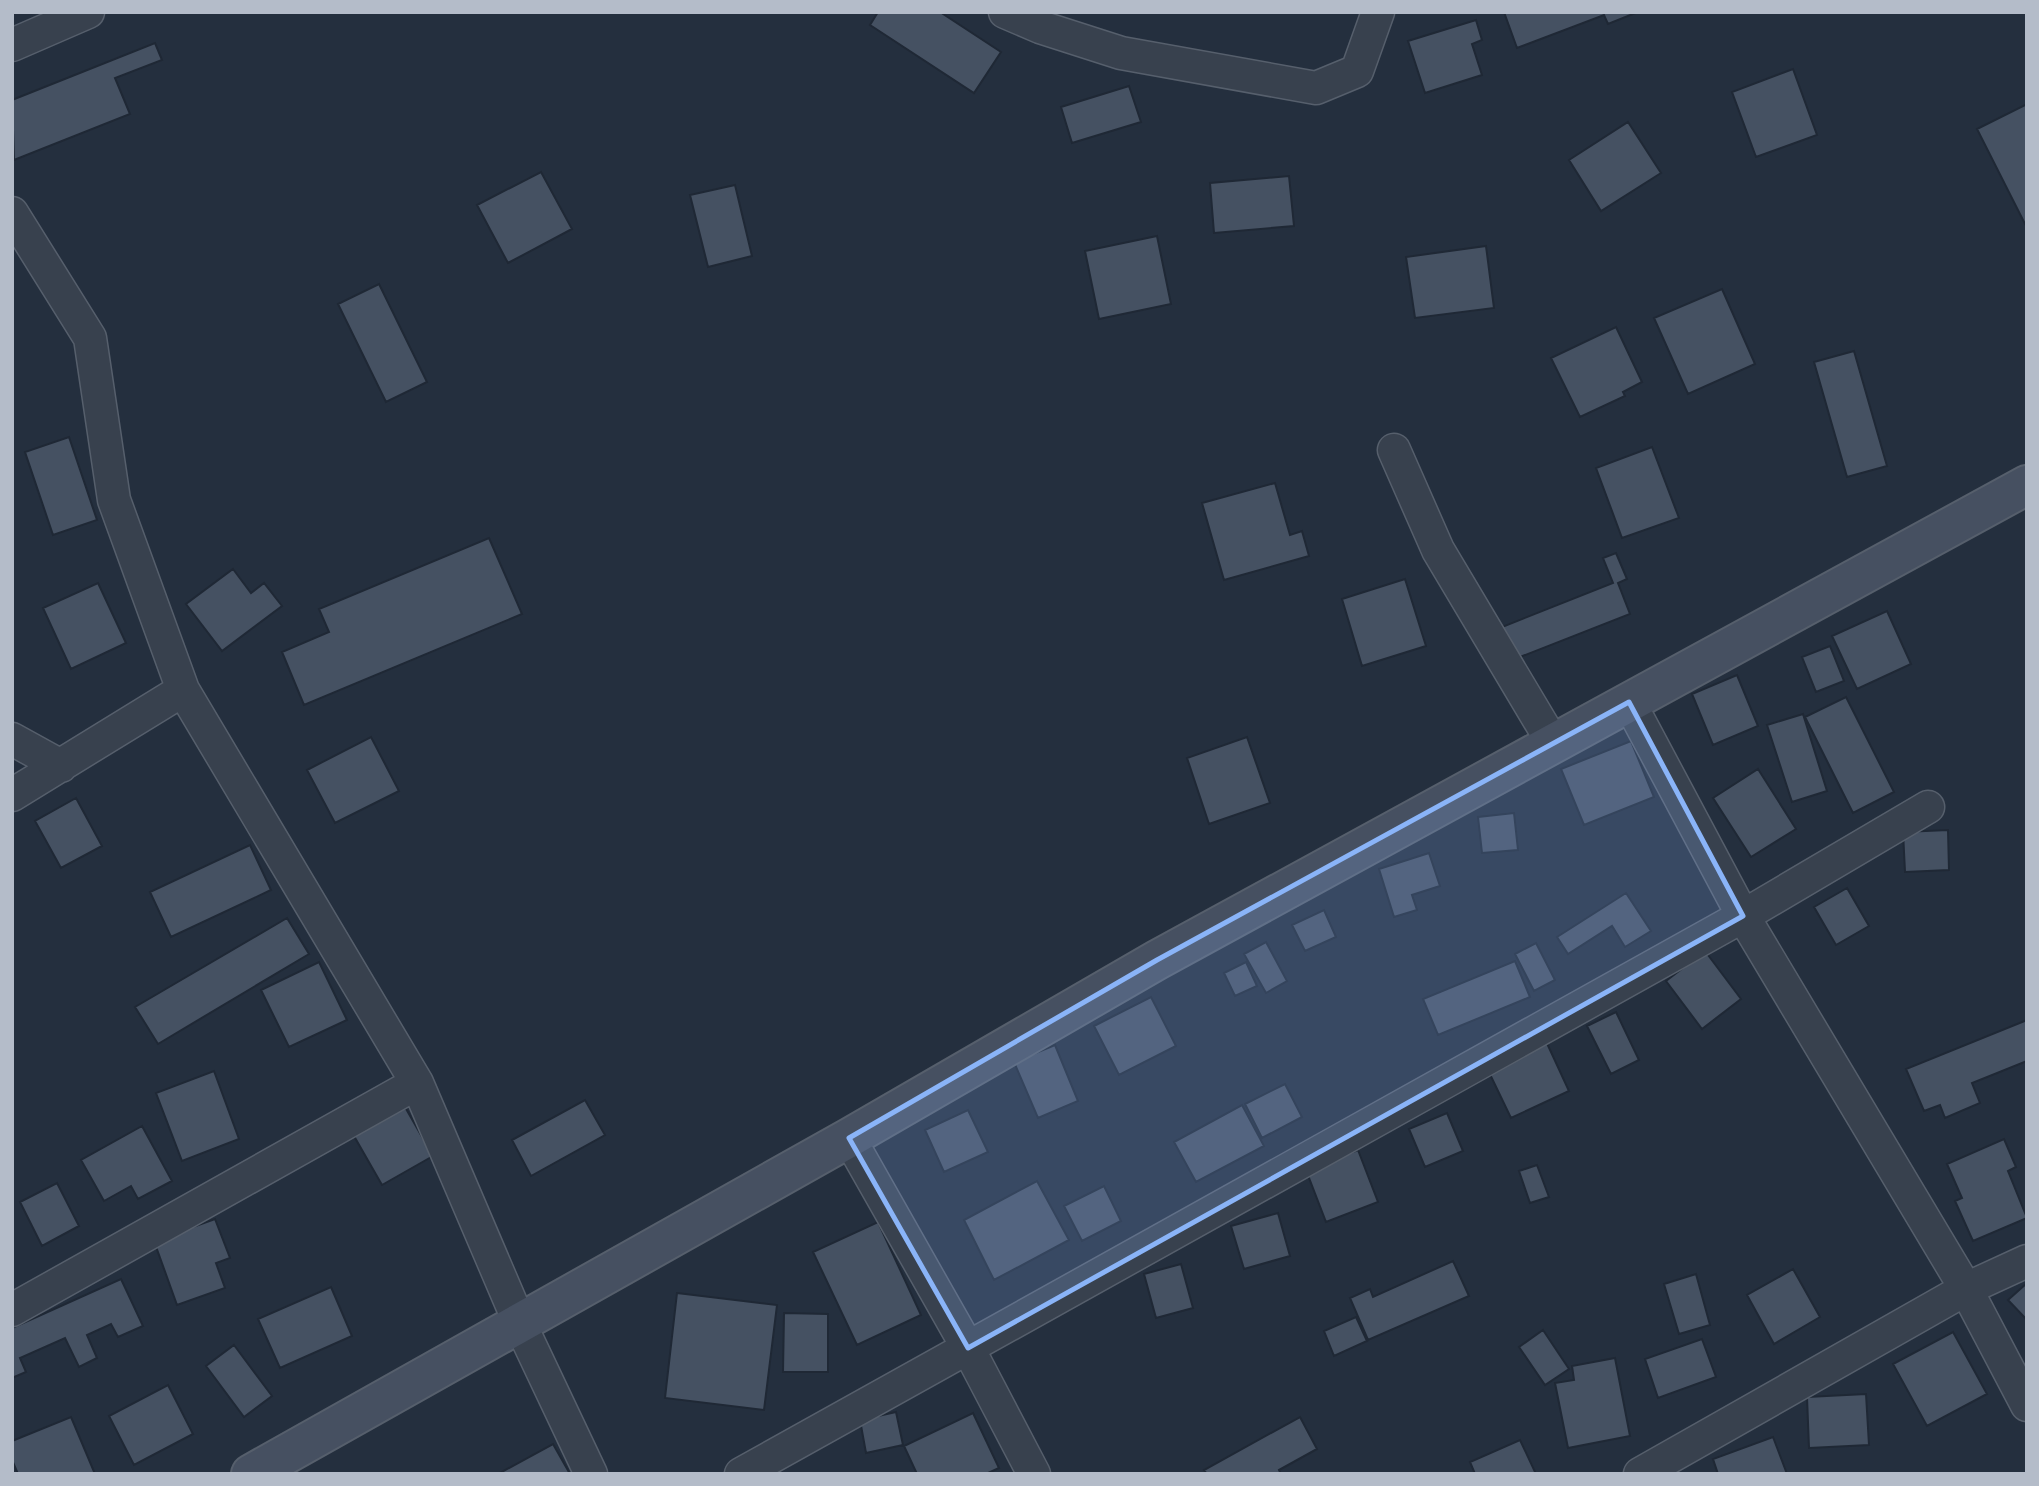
<svg xmlns="http://www.w3.org/2000/svg" width="2039" height="1486" viewBox="0 0 2039 1486" font-family="'Varela Round',sans-serif">
	<style>
		.building { fill: #455162; stroke: #1f2835; stroke-width: 2 }
		.lines { fill: none; stroke-linecap: round; stroke-linejoin: round }
		.street-casing { stroke: #565f6c; stroke-width: 35 }
		.secondary-casing { stroke: #565f6c; stroke-width: 42 }
		.street { stroke: #38414e; stroke-width: 32 }
		.secondary { stroke: #465061; stroke-width: 38 }
		.marked { fill: #8ab4f8; fill-opacity: 0.2; stroke: #8ab4f8; stroke-width: 5; stroke-linejoin: round }
	</style>
	<rect width="100%" height="100%" fill="#242f3e"/>
	<path class="building" d="M878 12H940L1001 52 974 93 870 25Z
		M1504 12H1638L1608 24 1604 15 1517 48Z
		M1476 20 1482 40 1472 44 1482 75 1425 93 1408 41Z
		M155 43 162 60 115 78 130 114 14 160 12 100Z
		M1793 69 1817 135 1756 157 1732 92Z
		M1129 86 1141 122 1072 143 1061 107Z
		M2027 104V223L2025 224 1977 129Z
		M1628 122 1661 173 1601 211 1569 160Z
		M541 172 572 229 508 263 477 205Z
		M1289 176 1294 226 1214 233 1210 183Z
		M735 185 752 256 708 267 690 195Z
		M1157 236 1171 304 1099 319 1085 251Z
		M1486 246 1494 308 1415 318 1406 257Z
		M379 284 427 382 386 402 338 304Z
		M1722 289 1755 364 1688 394 1654 318Z
		M1616 327 1642 382 1623 392 1625 396 1580 417 1551 358Z
		M1854 351 1887 466 1847 477 1814 362Z
		M69 437 97 520 53 535 25 452Z
		M1652 447 1679 518 1622 538 1596 468Z
		M1275 483 1290 535 1302 531 1309 556 1224 580 1202 503Z
		M489 538 522 614 304 705 282 652 329 632 319 609Z
		M1616 553 1627 579 1618 583 1630 614 1515 659 1502 627 1613 583 1603 558Z
		M233 569 251 593 264 583 282 606 222 651 186 604Z
		M1405 579 1426 646 1362 666 1342 599Z
		M98 583 126 643 71 669 43 608Z
		M1887 611 1911 664 1857 689 1832 636Z
		M1830 646 1844 681 1816 692 1802 657Z
		M1737 675 1758 726 1713 745 1692 694Z
		M1846 697 1894 792 1853 813 1805 717Z
		M1803 714 1827 791 1792 802 1767 725Z
		M371 737 399 791 335 823 307 770Z
		M1247 737 1270 803 1209 824 1187 758Z
		M1631 741 1654 797 1584 825 1561 769Z
		M1758 769 1796 829 1751 857 1713 798Z
		M76 798 102 846 61 868 35 821Z
		M1514 813 1518 850 1482 853 1478 817Z
		M1948 830 1949 870 1905 872 1903 832Z
		M250 845 271 890 171 937 150 892Z
		M1429 853 1440 886 1412 895 1417 910 1394 917 1379 869Z
		M1847 888 1869 926 1836 945 1814 907Z
		M1626 893 1651 931 1625 947 1612 926 1568 954 1557 937Z
		M1324 910 1336 937 1305 951 1292 925Z
		M287 918 309 954 158 1044 135 1007Z
		M1266 942 1287 981 1266 993 1244 954Z
		M1536 943 1555 980 1534 991 1515 954Z
		M1705 951 1741 999 1702 1029 1666 981Z
		M1515 961 1530 997 1438 1035 1423 999Z
		M319 962 347 1020 289 1047 261 990Z
		M1246 962 1257 986 1235 996 1224 973Z
		M1151 997 1176 1046 1119 1075 1094 1026Z
		M1616 1012 1639 1060 1611 1074 1587 1026Z
		M2027 1020V1061L1972 1083 1980 1103 1945 1118 1940 1105 1924 1111 1906 1069Z
		M1545 1039 1569 1091 1511 1118 1486 1066Z
		M1055 1045 1078 1101 1038 1118 1014 1062Z
		M214 1071 239 1139 182 1161 156 1093Z
		M1285 1084 1302 1117 1262 1138 1245 1104Z
		M585 1100 605 1135 531 1176 512 1140Z
		M1242 1105 1264 1146 1196 1182 1174 1142Z
		M405 1107 433 1156 382 1185 354 1136Z
		M968 1110 988 1152 944 1172 925 1130Z
		M1447 1113 1463 1151 1425 1167 1409 1129Z
		M142 1126 172 1181 138 1199 131 1186 104 1201 81 1160Z
		M2004 1139 2016 1167 2008 1171 2027 1218 1973 1241 1955 1201 1962 1198 1947 1164Z
		M1358 1150 1378 1202 1326 1222 1306 1170Z
		M1537 1165 1549 1197 1530 1203 1519 1171Z
		M1037 1181 1069 1240 994 1280 964 1220Z
		M57 1183 79 1226 42 1246 20 1202Z
		M1104 1186 1121 1221 1082 1241 1064 1206Z
		M1278 1213 1290 1256 1244 1269 1231 1226Z
		M215 1219 230 1258 216 1263 225 1288 177 1305 154 1241Z
		M878 1222 921 1315 857 1345 813 1252Z
		M1453 1261 1469 1296 1368 1340 1350 1298 1370 1289 1373 1297Z
		M1181 1264 1193 1308 1156 1318 1144 1274Z
		M1793 1269 1820 1317 1774 1344 1747 1295Z
		M1696 1274 1710 1325 1679 1334 1664 1284Z
		M121 1279 143 1326 118 1337 111 1324 87 1335 97 1358 79 1367 65 1338 20 1358 26 1372 12 1378V1328Z
		M2027 1283V1320L2008 1300Z
		M331 1287 352 1336 280 1368 258 1319Z
		M677 1293 777 1305 764 1410 665 1398Z
		M784 1313 828 1314V1372H783Z
		M1356 1317 1367 1341 1334 1356 1324 1331Z
		M1543 1330 1569 1369 1545 1385 1519 1347Z
		M1953 1332 1987 1394 1927 1426 1893 1364Z
		M1702 1339 1716 1377 1658 1398 1645 1359Z
		M234 1345 272 1396 244 1417 206 1366Z
		M1615 1358 1630 1436 1568 1448 1555 1383 1574 1380 1572 1366Z
		M168 1385 193 1434 134 1465 109 1416Z
		M1866 1394 1869 1445 1809 1448 1807 1397Z
		M896 1412 903 1445 866 1453 860 1420Z
		M973 1413 999 1468 986 1474H917L904 1446Z
		M71 1417 95 1474H18L12 1460V1441Z
		M1300 1417 1317 1449 1279 1470 1281 1474H1207L1204 1470Z
		M1773 1437 1787 1474H1718L1713 1459Z
		M1520 1440 1536 1474H1475L1470 1462Z
		M553 1444 570 1474H498Z"/>
	<g class="lines">
		<g class="street-casing">
			<path id="street" d="M1005 12 1040 27 1121 53 1316 88 1357 71 1378 12
				M12 45 88 12
				M12 213 90 338 114 500 183 690 417 1083 520 1324 591 1474
				M1394 450 1438 550 1553 743
				M1629 702 1743 916 1966 1289 2027 1405
				M12 739 61 766
				M12 795 183 690
				M849 1138 968 1348 1034 1474
				M12 1310 417 1083
				M741 1474 1743 916 1928 807
				M1640 1474 1966 1289 2027 1261"/>
		</g>
		<g class="secondary-casing">
			<path id="secondary" d="M251 1474 849 1138 1157 960 2027 485"/>
		</g>
		<use href="#street" class="street"/>
		<use href="#secondary" class="secondary"/>
	</g>
	<path class="marked" d="M1629 702 1743 916 968 1348 849 1138 1157 960Z"/>
	<rect width="2039" height="1486" fill="none" stroke="#b4bcc9" stroke-width="28"/>
</svg>
